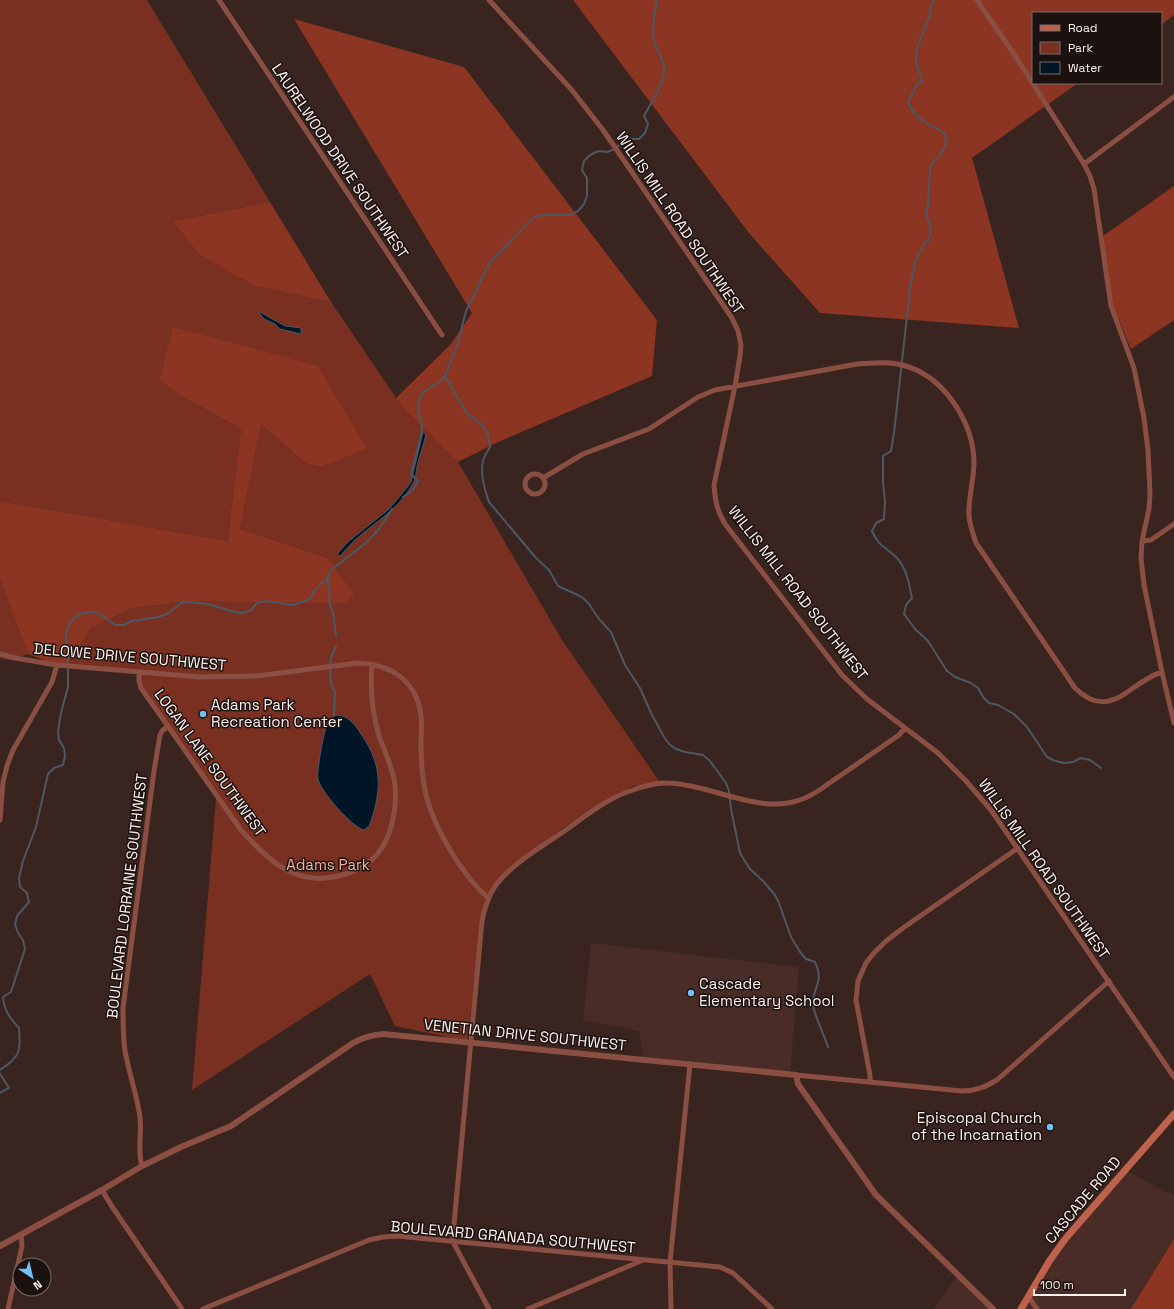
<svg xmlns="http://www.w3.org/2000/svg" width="1174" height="1309" viewBox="0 0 1174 1309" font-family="'Space Grotesk',sans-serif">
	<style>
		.built { fill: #492c26 }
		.green { fill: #7a3020 }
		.forest { fill: #8c3522 }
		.water { fill: #001627; stroke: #4c5863 }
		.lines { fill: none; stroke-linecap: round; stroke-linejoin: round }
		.stream { stroke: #4c5863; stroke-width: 2 }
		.minor { stroke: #8a4f42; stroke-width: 5 }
		.tertiary { stroke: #8a4f42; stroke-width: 6 }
		.secondary { stroke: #be614d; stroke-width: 7 }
		.poi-dot { fill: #72c1f5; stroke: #1b110e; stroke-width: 1.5 }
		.labels { text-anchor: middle; stroke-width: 3; stroke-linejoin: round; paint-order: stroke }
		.street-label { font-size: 15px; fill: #fef1ee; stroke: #1b110e }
		.poi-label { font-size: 15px; fill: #fef1ee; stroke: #1b110e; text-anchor: start }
		.park-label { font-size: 15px; fill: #f9ae9d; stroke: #1b110e }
	</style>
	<rect width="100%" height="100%" fill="#3a241f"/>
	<path class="built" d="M591 943 799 967 790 1075 644 1062 639 1031 583 1020Z
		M1125 1170 1174 1196V1239L1131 1309H1023L1041 1272Z
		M958 1274 996 1309H934Z"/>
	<path class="green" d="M0 0H147L270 202 173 221 255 286 331 302 403 408 458 462 562 640 661 784 633 786 605 802 563 828 503 878 485 899 467 1041 395 1026 370 974 192 1090 216 798 143 692 137 673 65 668 91 628 132 608 192 601 328 558 240 529 261 424 305 463 321 467 366 449 178 394 241 429 231 510 228 541 0 501Z
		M0 580 28 654 11 660 0 658Z"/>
	<path class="forest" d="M573 0H1174V15L1161 25V13H1033V83H1078L972 158 1019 328 820 313 749 233Z
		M294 19 464 67 657 320 652 376 496 443 458 462 403 408 396 398 451 344 472 313Z
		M1174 186V320L1131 349 1109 296 1103 236Z
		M270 202 331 302 255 286 199 254 173 221Z
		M173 327 318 366 367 449 321 467 305 463 261 424 240 529 328 558 354 595 346 603 192 601 132 608 91 628 65 668 28 654 0 580V501L228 541 231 510 241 429 178 394 160 379Z
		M1174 1239V1309H1131Z"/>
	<path class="water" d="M258 311 285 326 301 328V334L280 329 275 324 264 319Z
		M423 432 426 434C424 445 419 456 417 467 416 473 416 479 412 485 399 509 375 522 355 540 350 545 345 551 340 556L337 554 349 541 389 509 405 490 411 482Z
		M337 715C348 716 354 723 359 731 379 759 383 781 373 815 371 821 370 827 364 830 353 828 320 791 318 779 316 774 324 730 327 725 329 721 332 716 337 715Z"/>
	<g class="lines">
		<path class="stream" d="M934 0 932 3 928 20 918 45 916 54V63L922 80 916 86 908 102C913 114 920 120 932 126 939 130 941 129 946 137L945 146 941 154 935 160 930 168 928 205 926 213 931 231 929 239 923 246 915 262 910 289 894 433 891 451 883 456V483L885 501 884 519 876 523 872 531C880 549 886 546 897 558 907 569 909 584 912 598L906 605 904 614 915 629 928 641 947 671 955 677 971 683 978 688 983 697 989 703 998 705 1014 714 1027 727 1047 757 1055 761 1064 763 1073 762 1081 758 1090 760 1101 768
			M445 376 463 407 468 414 482 425 488 434 490 447C488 451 484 456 483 461 480 473 485 491 489 502L536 558 549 570 558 586 582 597 589 604 599 619 611 632 625 665 640 688 651 713 664 737 669 744 676 749 685 752 703 755 710 761 726 783 729 791 731 809 740 853 750 869 763 881 775 895 779 903 791 937 800 952 806 959 815 962C825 983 812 987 813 1005 814 1014 825 1037 828 1047
			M403 497 413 490 418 481 411 474 421 436 422 427 418 409 419 400 423 392 439 382 445 376 457 346 466 311 490 262 534 217 543 215H570L578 211 584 204 587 196V178L582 170 584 161 590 155 598 151 607 152 615 149 621 143 630 139H639L645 133 648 124 644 116C651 103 666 81 664 67 663 58 656 49 654 41 651 28 655 13 657 0
			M327 578 329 587 330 605 333 613 336 636
			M334 716 335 692 331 684 330 666 331 657 336 646
			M0 1070C20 1057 21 1052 19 1028 10 1018 4 1011 3 997L11 992 25 949 23 940 18 933 15 924 17 916 29 902 27 893 20 887 19 878 23 861 36 827 48 774 54 768 63 765 65 756 64 748 59 740 58 731 61 713 68 687V660L66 633 69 624 75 617 83 613 91 612 100 614 115 625H124L132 621 158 617 167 614 181 603 190 602 208 604 234 612 243 613 251 610 257 603 266 601 293 605 310 599 314 591 327 578 331 570 367 542 379 529 392 509
			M0 1074 9 1088 0 1093"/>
		<path class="minor" d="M219 0 442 335
			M489 0 571 89 603 130 732 318 738 331 741 345 740 356 735 386 714 485C715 500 717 511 725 524L842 675 867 699 938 753 966 781 991 810 1174 1077
			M977 0 1016 57 1084 164 1090 176 1094 189 1111 306 1134 368 1144 418 1148 450 1150 494 1149 509 1142 541 1141 558 1144 585 1162 672 1174 723
			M1084 164 1174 97
			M525 484a10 10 0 1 1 20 0a10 10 0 1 1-20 0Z
			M543 478 583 454 649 429 698 397 715 390 857 364C874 363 890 361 906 366 945 378 973 422 974 462 974 480 968 498 969 516 970 526 973 534 976 543L1075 688C1111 723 1129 682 1162 672
			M1142 541 1151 540 1174 524
			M0 654 15 658 57 665 200 677 257 676 357 663C390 664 417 680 421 716 422 724 421 734 421 743 421 760 422 778 426 795 434 828 462 875 488 898
			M139 672V681L141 688 241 830C266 858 293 885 333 877 351 874 371 865 381 849 394 830 398 800 394 779 391 764 384 750 379 736 372 712 370 688 372 664
			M0 820 3 782 7 766 13 750 52 682 57 665
			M796 1075 962 1091C976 1091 985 1087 997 1080L1109 981
			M870 1082V1075L856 1000 858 981 866 963 873 954 886 941 903 928 1018 848
			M142 1166C137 1150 142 1134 140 1117 137 1095 129 1073 125 1051 123 1037 123 1022 123 1008L154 771 160 735 162 731 168 726
			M102 1190 111 1205 182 1309
			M1028 1296 1037 1309
			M8 1309 22 1246 21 1234
			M203 1309 369 1240 383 1237 397 1236 720 1267 733 1273 772 1309
			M489 1309 453 1242V1235L482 921C485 906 490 891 500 880 518 860 541 847 563 832 583 818 606 799 630 791 641 787 653 783 665 783 706 783 754 812 793 802 802 800 810 796 818 791L899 735 905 728
			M528 1309 643 1260
			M671 1309 670 1262 690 1064"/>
		<path class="tertiary" d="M0 1246 102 1190 142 1166 181 1147 231 1126 353 1043C363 1037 372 1035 383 1034L796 1075 798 1084 876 1195 993 1309"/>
		<path class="secondary" d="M1021 1309 1050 1260 1066 1238 1174 1114"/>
	</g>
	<g class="poi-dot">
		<circle cx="203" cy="714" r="4"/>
		<circle cx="691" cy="993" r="4"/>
		<circle cx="1050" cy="1127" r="4"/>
	</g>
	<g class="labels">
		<g class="street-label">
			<text transform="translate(340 161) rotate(56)" y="5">LAURELWOOD DRIVE SOUTHWEST</text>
			<text transform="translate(680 223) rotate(56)" y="5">WILLIS MILL ROAD SOUTHWEST</text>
			<text transform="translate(798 593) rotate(52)" y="5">WILLIS MILL ROAD SOUTHWEST</text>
			<text transform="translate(130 657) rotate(5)" y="5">DELOWE DRIVE SOUTHWEST</text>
			<text transform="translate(210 763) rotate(54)" y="5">LOGAN LANE SOUTHWEST</text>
			<text transform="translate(1044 869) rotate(55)" y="5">WILLIS MILL ROAD SOUTHWEST</text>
			<text transform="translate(127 896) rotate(-83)" y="5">BOULEVARD LORRAINE SOUTHWEST</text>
			<text transform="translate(525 1035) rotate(6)" y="5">VENETIAN DRIVE SOUTHWEST</text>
			<text transform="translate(1083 1200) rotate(-50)" y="5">CASCADE ROAD</text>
			<text transform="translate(513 1237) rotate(5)" y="5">BOULEVARD GRANADA SOUTHWEST</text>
		</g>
		<g class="poi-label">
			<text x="211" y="710">Adams Park<tspan x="211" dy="17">Recreation Center</tspan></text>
			<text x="699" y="989">Cascade<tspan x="699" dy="17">Elementary School</tspan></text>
			<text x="1042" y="1123" text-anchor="end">Episcopal Church<tspan x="1042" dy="17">of the Incarnation</tspan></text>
		</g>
		<g class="park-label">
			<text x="328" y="870">Adams Park</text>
		</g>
	</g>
	<rect x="1032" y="12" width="130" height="72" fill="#1b110e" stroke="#766b68"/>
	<rect x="1040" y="25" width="20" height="6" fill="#be614d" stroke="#766b68"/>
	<text x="1068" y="32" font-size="12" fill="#fef1ee">Road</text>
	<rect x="1040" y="42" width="20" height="12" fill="#7a3020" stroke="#766b68"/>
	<text x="1068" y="52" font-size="12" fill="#fef1ee">Park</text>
	<rect x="1040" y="62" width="20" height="12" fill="#001627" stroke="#766b68"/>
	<text x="1068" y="72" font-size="12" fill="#fef1ee">Water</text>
	<g transform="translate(32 1277) rotate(145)"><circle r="19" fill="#1b110e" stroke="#766b68"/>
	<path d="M0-3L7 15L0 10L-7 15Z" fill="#72c1f5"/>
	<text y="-6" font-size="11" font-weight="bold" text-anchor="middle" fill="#fef1ee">N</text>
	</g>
	<path d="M1034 1289v6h91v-6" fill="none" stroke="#fef1ee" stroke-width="2"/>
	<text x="1040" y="1289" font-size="12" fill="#fef1ee" stroke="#1b110e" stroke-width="3" paint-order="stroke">100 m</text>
</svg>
